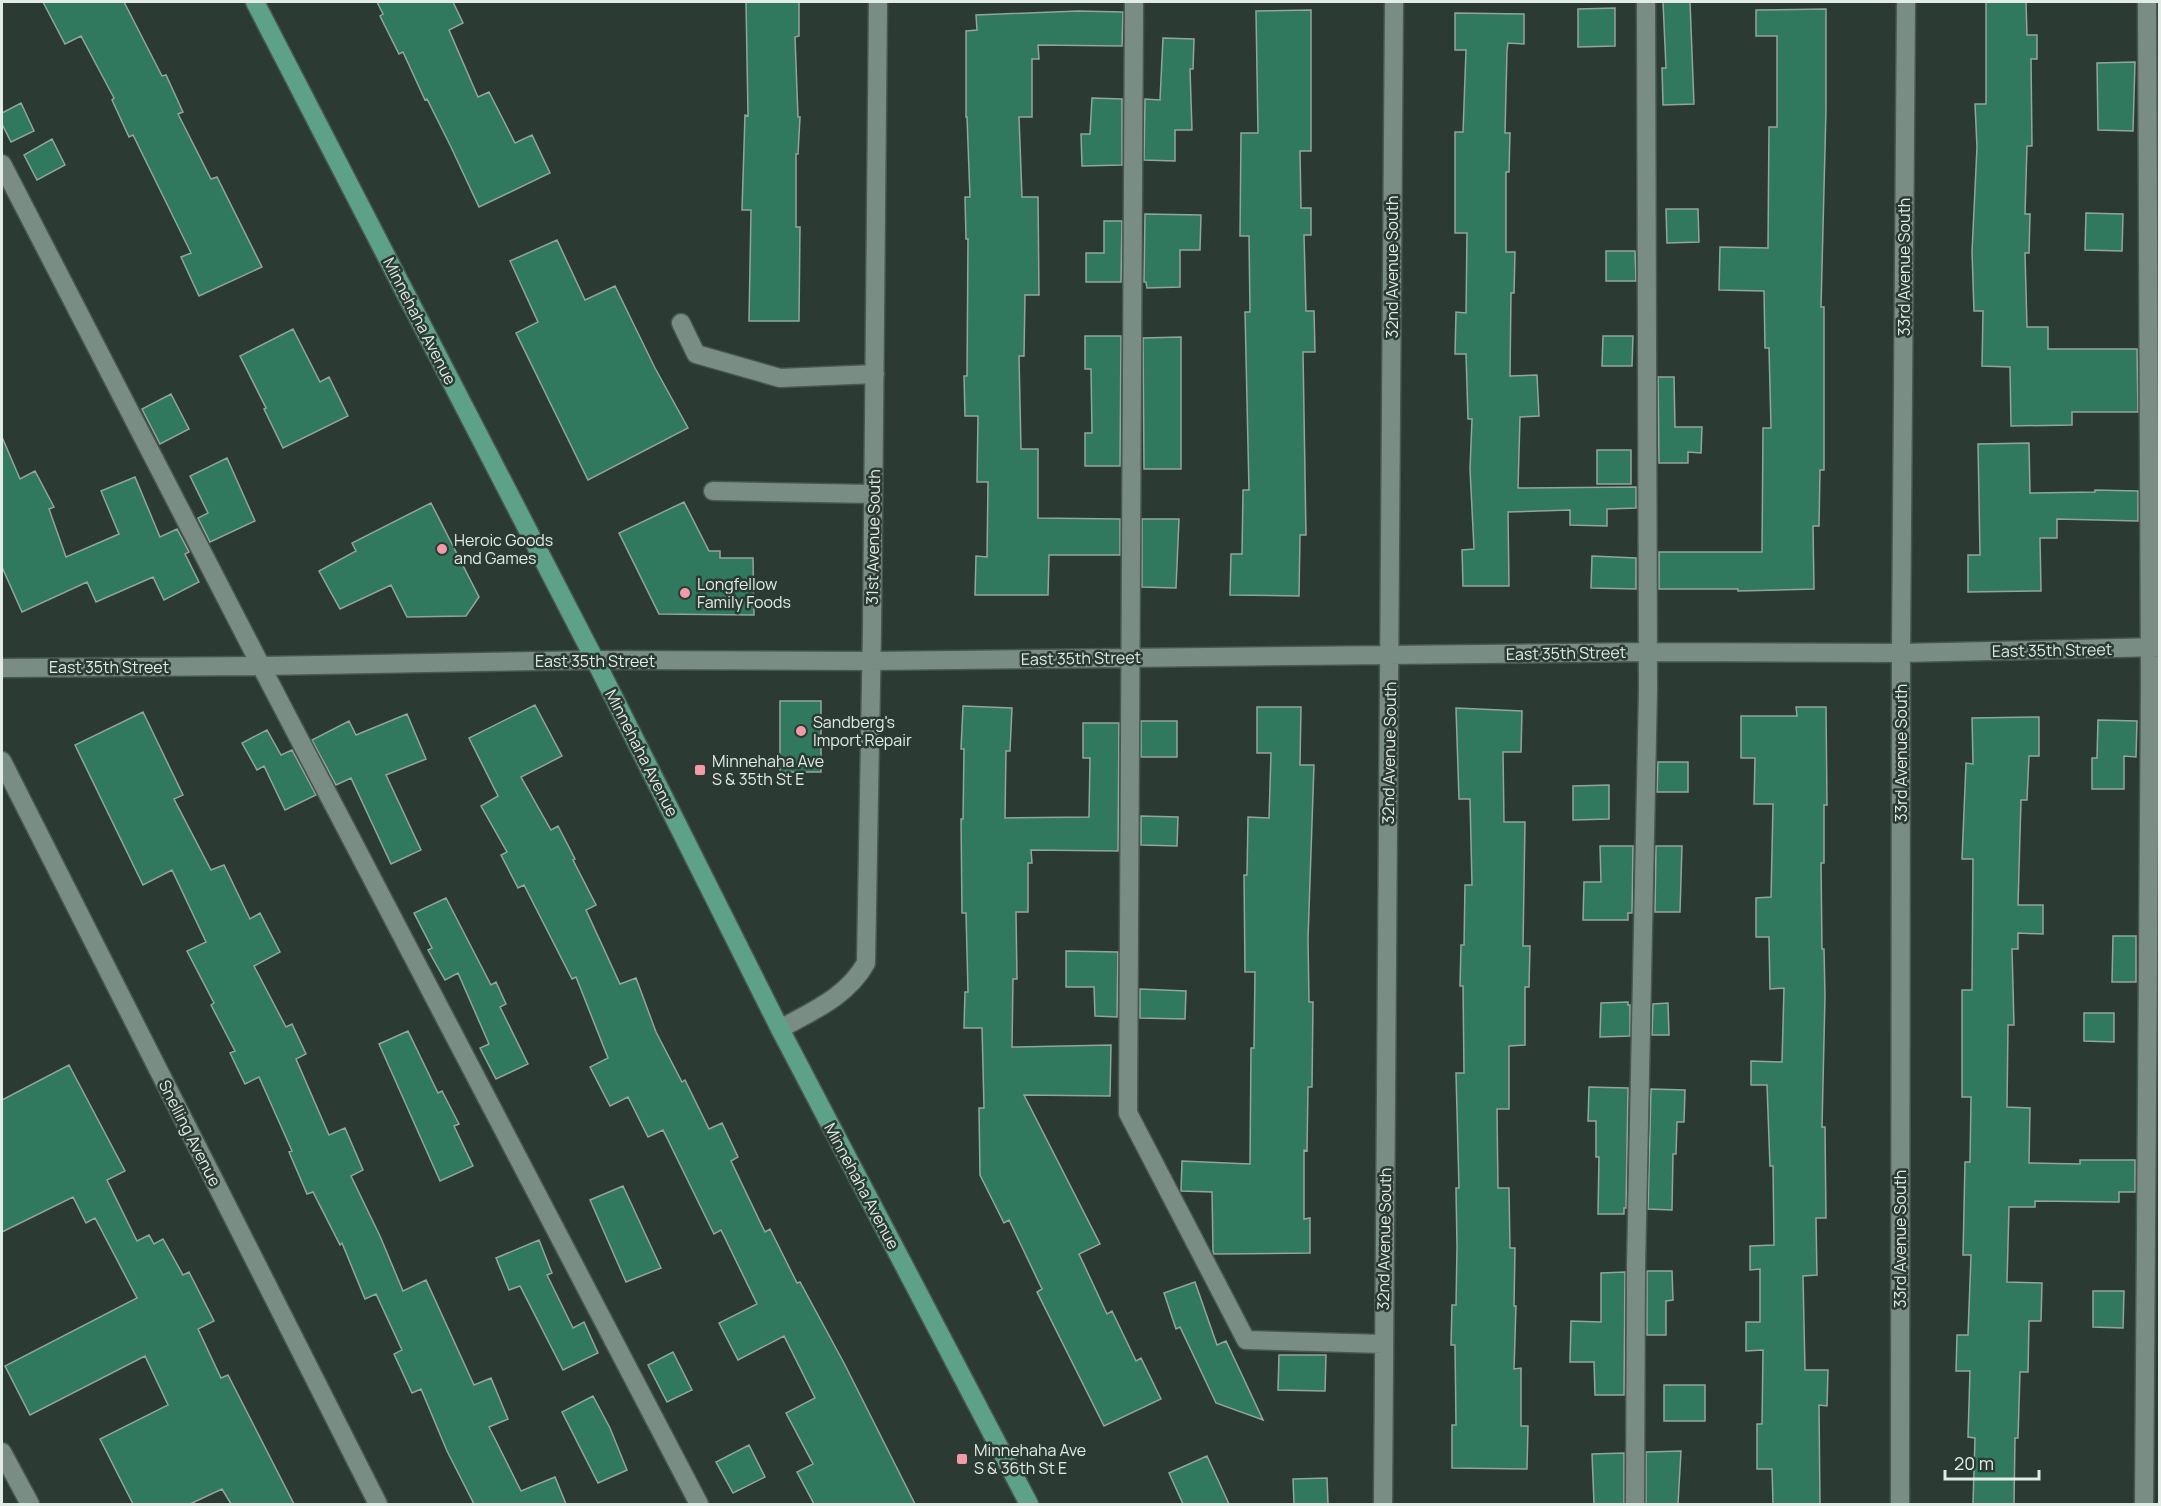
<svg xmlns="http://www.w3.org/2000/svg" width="2161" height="1506" viewBox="0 0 2161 1506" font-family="Manrope,sans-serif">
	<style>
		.building { fill: #30795f; stroke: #92a59c; stroke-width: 1.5 }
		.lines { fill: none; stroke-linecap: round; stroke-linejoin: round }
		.minor-casing { stroke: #485750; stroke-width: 21 }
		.major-casing { stroke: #485750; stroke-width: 21 }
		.minor { stroke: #7a8d85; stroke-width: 18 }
		.major { stroke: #5da188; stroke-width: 18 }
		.poi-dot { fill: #f39aa9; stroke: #2b3b34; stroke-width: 2 }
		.labels { text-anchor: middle; stroke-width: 5; stroke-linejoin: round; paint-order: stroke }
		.street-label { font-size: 16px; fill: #e2ece7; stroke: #2b3b34 }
		.poi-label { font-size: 16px; fill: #e2ece7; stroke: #2b3b34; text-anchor: start }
	</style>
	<rect width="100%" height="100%" fill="#2b3b34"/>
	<path class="building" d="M43 2H124L162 76 166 75 183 112 178 114 211 179 217 177 262 267 199 296 181 257 191 253 133 135 129 137 112 100 114 98 81 36 65 44Z
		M377 2H453L463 23 449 30 478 97 489 92 515 143 532 135 550 173 479 207 451 147 427 99 425 100 403 52 399 54 380 16 383 14Z
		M746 2H799V36L795 37 798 117H800L798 154H796V227H800L799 321H749L751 210H742L745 115 748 116Z
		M1663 2H1690L1694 104 1663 105 1662 68H1666Z
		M1986 2H2026L2027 35H2037V59H2031L2032 146H2027L2025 214H2030L2029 253H2025L2027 327H2048V349H2137L2138 412H2072V425L2011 426 2010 367 1982 366 1983 311H1974L1972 252 1977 147 1975 104H1986Z
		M1615 8V46L1578 47V9Z
		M1826 9V110L1821 307H1824V470H1820L1819 526H1813L1814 589 1738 591V589H1659V552H1762L1763 428H1771L1769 348H1765L1764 291 1719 290 1720 247 1768 248 1769 127H1777V36H1756V10Z
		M1311 10V151H1300L1301 208H1311V235H1304L1306 311H1314L1315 352H1303L1306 535H1300L1299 596 1230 595 1231 554H1242L1243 490H1249L1245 312H1250L1249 236H1240L1241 133H1258L1256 11Z
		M1078 11 1123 12 1122 46 1038 45 1039 59H1032V117H1019L1022 197H1038L1039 295H1025L1024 356H1019L1021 449H1038V518L1120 519V555H1049L1048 595H975L976 556 987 557 988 482H977L978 416H965L964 376H967L968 239H966L965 197H970L967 117H966V31L977 30 976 15Z
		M1455 13 1524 14V44L1508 43 1507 51 1505 133H1510L1509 172H1506V252H1515L1514 293H1511L1510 376 1537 375 1539 416 1520 417 1518 488 1636 487V508L1607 509V526L1570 525V510L1508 512 1509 586H1463L1462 550 1474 549 1470 469 1472 419H1468L1466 354H1455L1456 312 1466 313 1467 233H1455V132H1463L1466 50H1455Z
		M1163 38 1194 39 1193 69H1190L1192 130H1175V161L1144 160 1145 99 1160 100Z
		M2135 62 2133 131 2098 130 2097 63Z
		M1092 98 1122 99V165L1082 166 1081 134H1090Z
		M21 103 34 131 11 142 2 124V113Z
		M52 139 65 165 37 180 24 155Z
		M1666 209H1698L1699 242 1667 243Z
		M2086 213 2123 214 2122 251 2085 250Z
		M1145 214 1201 215 1200 250H1180V287L1147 288 1146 282H1144Z
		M1104 221H1122L1121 282H1086V253H1104Z
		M557 240 585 300 615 286 655 368 688 428 588 480 516 333 538 322 510 261Z
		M1606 251H1635L1636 281H1606Z
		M293 329 320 382 329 377 348 416 283 448 264 409 266 408 240 356Z
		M1085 336H1121L1120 466H1085V433H1092L1091 369H1085Z
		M1603 336H1633L1632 366H1602Z
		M1181 337V469H1144L1143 338Z
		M1658 377H1674L1675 427H1702L1701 453 1688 452V463H1659Z
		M171 394 189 429 160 444 142 409Z
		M2 437 20 479 35 471 54 507 49 509 66 557 119 534 101 491 135 477 160 537 177 529 189 552 185 554 199 582 164 600 153 577 96 602 87 582 22 612 2 567Z
		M2029 443 2030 493 2095 492V490L2138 491V521L2057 519V538H2040L2041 591 1968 592V555H1980L1978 444Z
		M1597 450H1631V484H1597Z
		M227 458 255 521 210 542 198 518 208 513 190 476Z
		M684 502 709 551H720V558H753L754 615 659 614 619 533Z
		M431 503 479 597 466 616 407 617 391 585 340 609 319 571 356 551 352 543Z
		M1142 519H1179L1176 588 1142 587Z
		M1592 556 1636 558V589L1591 588Z
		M780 701H821V772H780Z
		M535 705 562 756 521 777 551 830 558 826 575 859 573 860 596 905 586 910 620 984 636 978 656 1032 682 1082 685 1080 709 1129 722 1123 738 1157 731 1161 765 1232 770 1229 797 1283 800 1282 844 1363 915 1504H814L797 1472 813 1464 786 1413 815 1398 784 1336 738 1360 719 1323 757 1304 721 1230 714 1234 663 1130 648 1137 628 1097 610 1106 590 1067 608 1058 576 977 572 979 524 885 518 888 501 855 507 852 481 806 498 796 469 738Z
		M963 706 1012 708 1010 751H1006L1005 818 1089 817 1090 758H1083V723H1119L1118 851 1031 850 1032 863H1028V912H1016L1017 979H1013L1012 1047 1111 1045 1110 1096 1024 1095 1100 1244 1079 1254 1107 1314 1112 1311 1136 1361 1141 1358 1161 1399 1104 1426 1037 1292 1042 1289 1009 1220 1004 1223 980 1175 979 1108H984L982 1028H964L965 992H968L966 913H962L961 819H963L964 749H961Z
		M1257 707H1301L1300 765H1314L1308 939 1309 1002H1313L1312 1087H1308L1307 1151 1304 1150V1219L1310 1218V1253L1214 1254 1213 1251 1212 1192 1181 1191 1182 1161 1250 1164 1251 1048H1254L1255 972H1245L1244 875H1247L1248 817 1269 818 1271 753H1257Z
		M1796 707H1826L1827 805H1824V863H1821L1822 949H1824L1825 996 1822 1127H1825L1826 1218H1816L1817 1275 1803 1276 1805 1370H1828L1827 1406 1819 1405 1820 1504H1773L1772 1469H1757V1424H1762L1763 1350 1746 1351V1322H1760V1269L1750 1270V1246L1774 1245 1773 1166H1770L1767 1085H1751V1061L1782 1062 1784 988 1770 989 1769 937H1756V898L1771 897 1773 804H1754L1755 758H1741V716H1797Z
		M1456 708 1522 711 1521 752H1503L1504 822H1525L1523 946H1530L1529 987H1525V1045L1509 1046V1109H1497L1498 1188H1509L1510 1248H1515L1514 1306H1516L1514 1369 1521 1368V1426H1528L1527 1469 1452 1468V1425H1456L1455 1345H1451L1452 1305H1456L1457 1247 1456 1188H1459L1456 1073H1464L1463 986H1460L1461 945H1464L1465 885H1472L1470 799H1459Z
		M143 712 183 795 174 799 211 870 224 865 250 919 260 913 280 952 254 966 286 1027 292 1024 306 1054 296 1059 329 1135 345 1128 363 1170 351 1176 380 1236 403 1291 426 1280 474 1385 491 1378 508 1419 489 1427 521 1491 555 1477 566 1504H474L447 1451 421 1389 412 1393 394 1354 402 1350 376 1294 365 1299 342 1243 340 1245 313 1192 307 1194 289 1152 292 1151 259 1077 245 1084 230 1053 235 1051 211 1005 214 1003 187 951 206 942 172 870 143 885 75 745Z
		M407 714 426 759 386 775 421 850 391 864 351 778 336 785 312 740 349 721 356 735Z
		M2039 717V756H2029L2027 800H2021L2018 905H2043V934L2018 933V949H2012L2014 1025H2008L2007 1107 2030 1108 2029 1163 2080 1164V1160H2135V1192H2119V1202L2035 1201V1207H2009L2007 1282 2042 1283 2041 1321H2029L2028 1372H2020L2018 1438H2015L2014 1504H1973L1975 1438 1968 1437 1970 1371H1956L1957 1335H1968L1971 1255H1963L1965 1162H1970L1971 1097H1962V990H1972L1973 859H1962L1966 763 1973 764 1972 718Z
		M2098 720 2137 721 2136 757 2124 756V789H2092V758H2097Z
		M1141 721H1177V757H1141Z
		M267 730 281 755 292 750 316 795 285 810 264 766 257 770 242 743Z
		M1658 762H1688V792H1657Z
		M1609 785V819L1573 820V786Z
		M1141 816 1178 817 1177 846 1141 845Z
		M1600 846H1633L1632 913H1628V920H1583L1584 882H1601Z
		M1656 846H1682L1680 912H1655Z
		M446 898 491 985 496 982 506 1004 500 1007 528 1064 496 1079 480 1048 489 1044 458 973 445 980 428 950 432 948 414 913Z
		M2113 936H2136V982H2112Z
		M1066 951 1118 952 1117 1017 1095 1016 1094 987H1066Z
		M1140 989 1186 991 1185 1019 1140 1018Z
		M1628 1002V1005H1630V1036L1600 1037 1601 1003Z
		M1668 1003 1669 1035H1652L1653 1004Z
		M2084 1013H2114V1042L2084 1041Z
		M408 1031 438 1093 442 1091 459 1124 454 1126 473 1166 440 1181 379 1044Z
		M69 1065 125 1171 107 1180 137 1241 149 1235 154 1244 163 1239 183 1275 189 1272 214 1321 198 1329 221 1378 228 1375 294 1504H231L222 1489 190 1504H133L100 1439 168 1405 145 1356 30 1415 5 1366 137 1298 95 1218 86 1223 73 1197 2 1232V1100Z
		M1589 1087 1628 1088 1626 1208H1624V1214H1598L1599 1157H1596V1121H1588Z
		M1651 1089 1685 1090 1684 1122H1677L1676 1154H1673L1672 1210 1648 1209Z
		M623 1186 661 1268 626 1282 590 1200Z
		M539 1240 552 1273 547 1275 573 1328 584 1322 598 1353 563 1370 520 1286 509 1290 496 1258Z
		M1647 1271H1672L1673 1300 1666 1301V1335H1647Z
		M1625 1272 1624 1395H1595L1594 1362H1570L1571 1321 1601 1322V1273Z
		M1195 1282 1217 1345 1226 1341 1263 1420 1216 1403 1180 1327 1176 1329 1164 1293Z
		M2093 1291H2124L2123 1328 2093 1327Z
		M673 1352 692 1390 667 1402 648 1365Z
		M1279 1355H1326L1325 1391 1278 1390Z
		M1664 1385H1705V1421H1664Z
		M593 1396 610 1428 627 1470 598 1483 562 1412Z
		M749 1445 765 1477 733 1493 716 1462Z
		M1681 1451 1678 1504H1646V1452Z
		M1624 1453V1504H1594L1592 1454Z
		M1207 1456 1229 1504H1183L1169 1473Z
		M1327 1478 1328 1504H1294L1293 1479Z"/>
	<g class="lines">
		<g class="minor-casing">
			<path id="minor" d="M1134 2 1128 1113 1246 1340 1383 1344
				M2 164 261 666 699 1504
				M681 323 696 354 780 378 875 374
				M713 491 873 494
				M2 668 261 666 595 660 871 661 1647 652 1901 653 2160 647
				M2 761 378 1504
				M780 1029C812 1011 847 997 866 963L872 628 878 2
				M2 1452 30 1504
				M1383 1504 1394 2
				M1635 1504 1636 1267 1648 689 1646 2
				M1900 1504 1901 653 1906 2
				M2144 1504 2150 685 2147 2"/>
		</g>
		<g class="major-casing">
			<path id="major" d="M255 2 595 660 780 1029 1029 1504"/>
		</g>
		<use href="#minor" class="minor"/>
		<use href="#major" class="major"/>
	</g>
	<g class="poi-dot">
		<circle cx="442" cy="549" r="6"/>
		<circle cx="685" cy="593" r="6"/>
		<circle cx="801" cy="731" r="6"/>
		<rect x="694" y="764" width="12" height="12" rx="3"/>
		<rect x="956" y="1453" width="12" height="12" rx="3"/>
	</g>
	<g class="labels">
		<g class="street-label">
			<text transform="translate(1392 267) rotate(-90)" y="6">32nd Avenue South</text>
			<text transform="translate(1904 267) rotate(-90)" y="6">33rd Avenue South</text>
			<text transform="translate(420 321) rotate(63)" y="6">Minnehaha Avenue</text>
			<text transform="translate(873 537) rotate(-89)" y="6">31st Avenue South</text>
			<text transform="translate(2052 650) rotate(-1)" y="6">East 35th Street</text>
			<text transform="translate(1566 653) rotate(-1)" y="6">East 35th Street</text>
			<text transform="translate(1081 658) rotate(-1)" y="6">East 35th Street</text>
			<text x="595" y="667">East 35th Street</text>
			<text x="109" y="673">East 35th Street</text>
			<text transform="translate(642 753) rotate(63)" y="6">Minnehaha Avenue</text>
			<text transform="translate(1389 753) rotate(-89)" y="6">32nd Avenue South</text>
			<text transform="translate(1901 753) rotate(-90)" y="6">33rd Avenue South</text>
			<text transform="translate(190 1133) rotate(63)" y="6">Snelling Avenue</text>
			<text transform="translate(862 1186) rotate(62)" y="6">Minnehaha Avenue</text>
			<text transform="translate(1384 1239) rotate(-89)" y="6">32nd Avenue South</text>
			<text transform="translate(1900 1239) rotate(-90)" y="6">33rd Avenue South</text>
		</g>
		<g class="poi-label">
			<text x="454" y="546">Heroic Goods<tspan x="454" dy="18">and Games</tspan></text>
			<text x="697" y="590">Longfellow<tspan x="697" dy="18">Family Foods</tspan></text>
			<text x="813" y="728">Sandberg's<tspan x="813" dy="18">Import Repair</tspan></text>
			<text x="712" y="767">Minnehaha Ave<tspan x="712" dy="18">S &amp; 35th St E</tspan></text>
			<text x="974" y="1456">Minnehaha Ave<tspan x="974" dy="18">S &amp; 36th St E</tspan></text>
		</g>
	</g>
	<rect width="2161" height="1506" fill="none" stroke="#e2ece7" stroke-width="6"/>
	<path d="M1945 1470v9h94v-9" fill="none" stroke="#e2ece7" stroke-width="3"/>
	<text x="1954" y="1470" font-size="18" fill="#e2ece7" stroke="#2b3b34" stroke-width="4.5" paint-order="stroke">20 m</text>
</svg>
